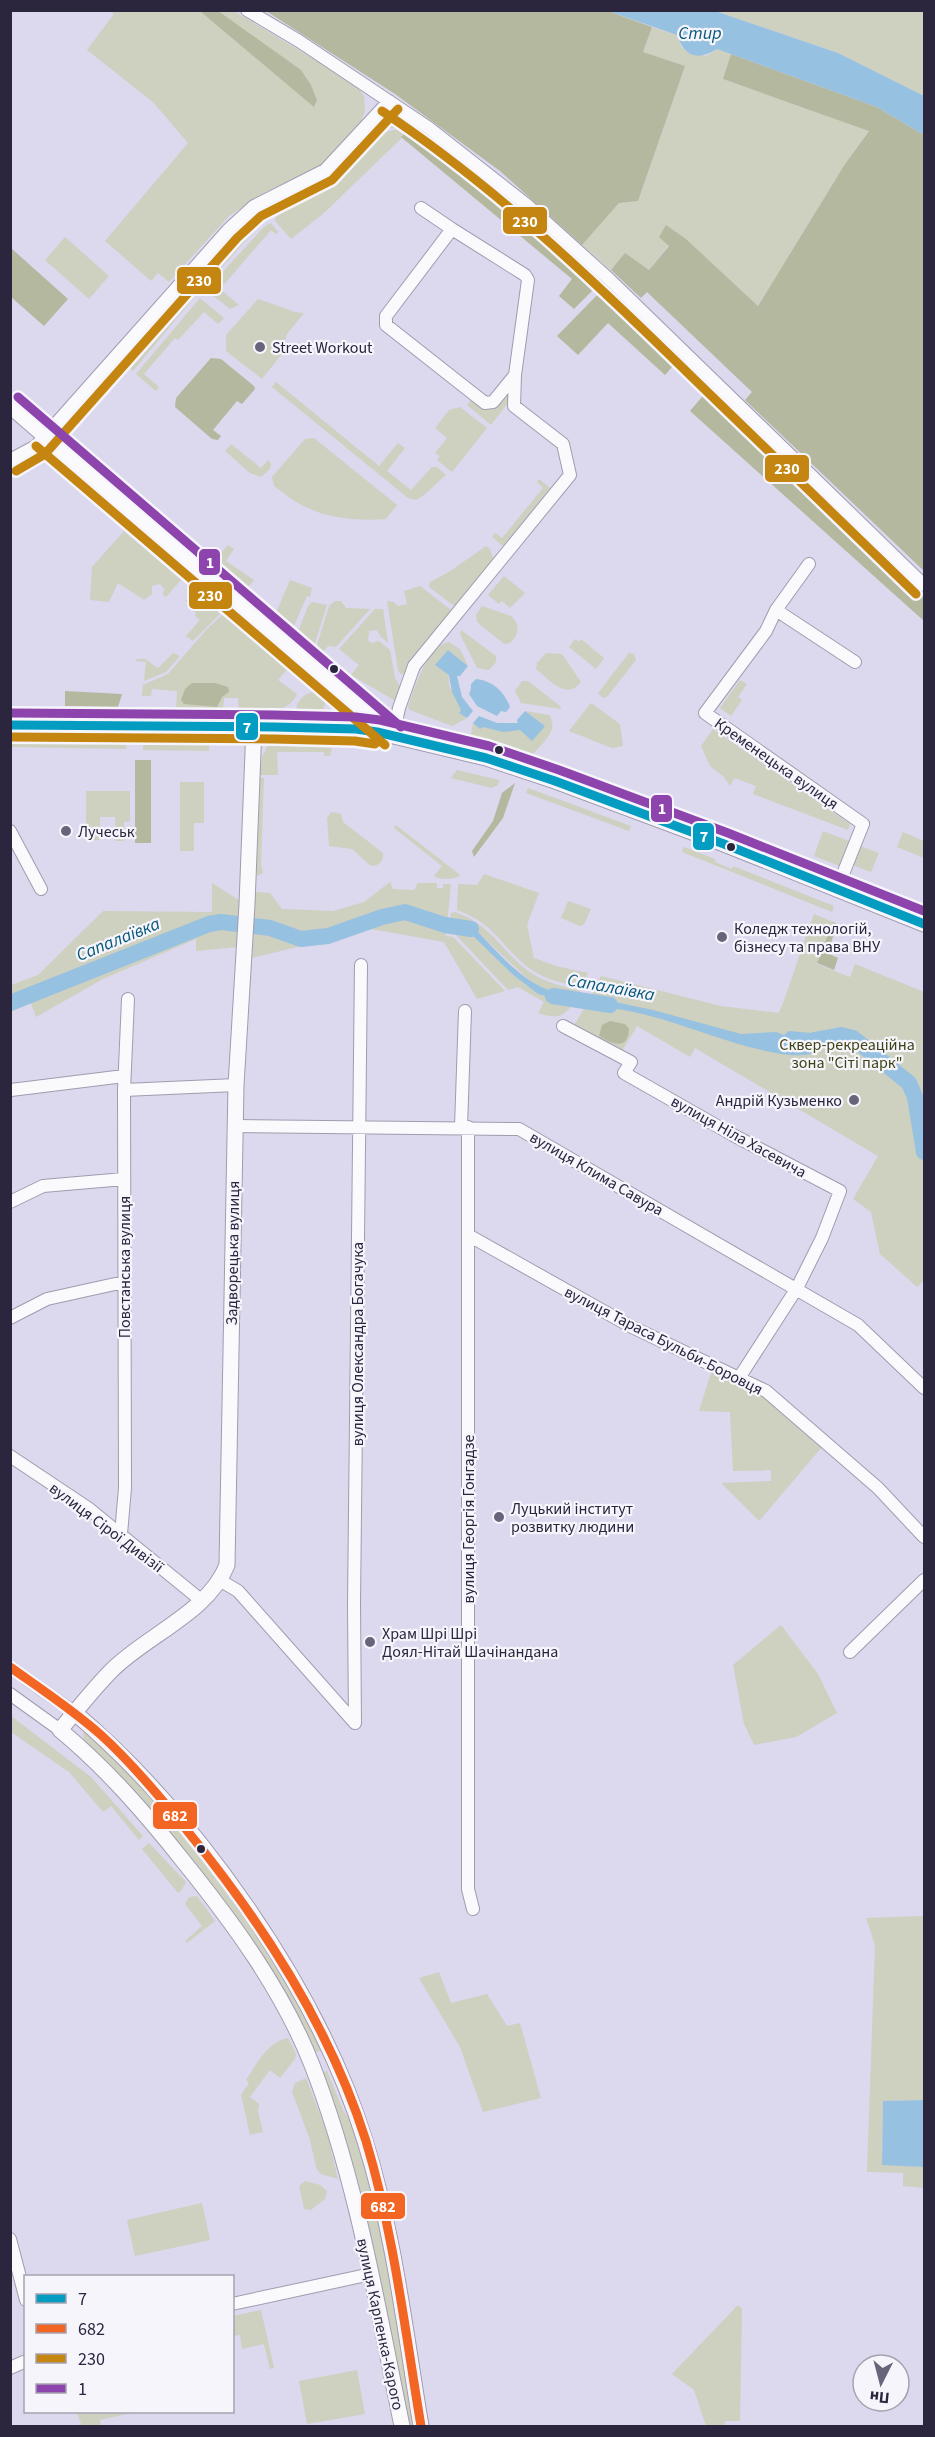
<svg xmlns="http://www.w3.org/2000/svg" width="935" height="2437" viewBox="0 0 935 2437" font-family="'Source Sans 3',sans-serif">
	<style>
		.green { fill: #ced0c0 }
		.forest { fill: #b4b89f }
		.water { fill: #97c1e0 }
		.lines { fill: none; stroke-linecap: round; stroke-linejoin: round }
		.river { stroke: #97c1e0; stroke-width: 16 }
		.minor-casing { stroke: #a09cb0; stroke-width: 14 }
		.major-casing { stroke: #a09cb0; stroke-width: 17 }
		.minor { stroke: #faf9fc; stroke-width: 12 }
		.major { stroke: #faf9fc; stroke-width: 15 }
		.bus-1-casing { stroke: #f6f5fc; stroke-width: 14 }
		.bus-2-casing { stroke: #f6f5fc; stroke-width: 14 }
		.bus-3-casing { stroke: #f6f5fc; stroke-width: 14 }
		.bus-4-casing { stroke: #f6f5fc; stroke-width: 14 }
		.bus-1 { stroke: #049cc0; stroke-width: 9 }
		.bus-2 { stroke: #f26522; stroke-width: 9 }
		.bus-3 { stroke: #c48610; stroke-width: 9 }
		.bus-4 { stroke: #8e44ad; stroke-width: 9 }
		.poi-dot { fill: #69647b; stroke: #f6f5fc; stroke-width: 2 }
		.bus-dot { fill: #2b253e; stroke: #f6f5fc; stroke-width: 2 }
		.labels { text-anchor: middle; stroke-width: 4.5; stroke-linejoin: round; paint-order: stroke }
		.poi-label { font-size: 16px; fill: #2b253e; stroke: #f6f5fc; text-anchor: start }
		.street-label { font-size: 16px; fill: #2b253e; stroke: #f6f5fc }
		.park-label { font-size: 16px; fill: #3e4315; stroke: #f6f5fc }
		.water-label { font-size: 18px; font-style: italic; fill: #07587c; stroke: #f6f5fc }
		.line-badge { stroke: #f6f5fc; stroke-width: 2 }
		.badge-label { font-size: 16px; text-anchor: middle; font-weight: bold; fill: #fff }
	</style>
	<rect width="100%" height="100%" fill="#dcd8ed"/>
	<path class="green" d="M110 11H234L355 84 364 96 365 111 360 124 319 168 310 174 267 191 229 216 169 282 158 273 151 281 105 241 188 143 153 102 87 50 114 14Z
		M715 11H924V96L838 53Z
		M652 27 677 35 682 48 706 56 717 49 731 54 723 79 869 130 845 164 758 306 686 239 667 226 669 245 648 271 625 254 611 270 582 245 619 203 638 201 685 66 643 52Z
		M395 123 412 126 384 129 374 135 329 183 275 212 259 226 203 288 199 284 200 279 259 215 285 198 326 180 374 131Z
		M399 129 410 130 324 213 291 239 275 221 277 214 330 186 376 137 385 132Z
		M271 223 278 232 276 234 271 230 220 289 239 305 230 309 206 290 264 227Z
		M65 237 109 276 89 299 45 260Z
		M190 290 196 295 133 371 125 364Z
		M200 298 224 318 218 324 204 312 178 340 175 338 144 374 159 387 156 391 136 374Z
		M258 299 295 312 304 313 287 334 281 355 262 379 226 351V335Z
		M276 382 379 466 398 443 405 448 387 471 411 490 432 467H437L446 475 424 495 416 500 408 498 272 387Z
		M504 394 511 399 491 425 467 405 473 397 485 405Z
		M460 407 487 428 452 472 437 460 440 456 435 453 447 438 435 428 449 410Z
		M314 438 397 505 386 519C360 521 329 519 306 507 294 502 284 493 274 486L272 477 305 439Z
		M231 444 261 468 268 460 271 464 270 469 261 477 250 473 225 451Z
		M539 479 550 488 503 546 492 537 495 533 502 538 543 488 537 482Z
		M132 521 183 564 178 569 128 526Z
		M124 531 181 580 166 597 163 595 164 589 160 584 152 586V594L144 600 118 583 109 602 90 600 92 567Z
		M228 545 234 549 226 561 254 580 248 587 216 559Z
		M486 546 490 549 494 561 458 606 453 605 429 587 430 582 449 572Z
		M504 576 525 593 510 608 502 601 499 604 488 595Z
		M290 580 312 588 310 597 307 596 293 628 276 613Z
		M420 586 451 610 452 613 407 673 401 674 398 670 387 601 394 602 397 606 407 604 404 591Z
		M194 590 220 614 193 641 186 636 200 620 195 616 196 613 186 605 188 603 185 601Z
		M335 601H341L346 608 370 609 336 647 328 646 322 653 316 648 329 606Z
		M312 602 327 605 314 646 298 632 308 606Z
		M229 605 294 661 291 664 225 610Z
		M482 606 511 616C521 625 519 635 510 643L504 644 477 622 476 615Z
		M375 609H383L388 643 381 637 377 630 369 631 368 640 371 643 379 641 390 650 395 678 401 688 397 702 351 675 359 665 339 649Z
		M222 615 288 668 278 680 297 694C288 716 258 710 239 710L238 698H224L223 710 176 709 177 691 152 689 151 696H142L143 685 168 674 207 629Z
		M461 630 496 656V662L489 670 477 668 460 634Z
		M575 639 579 642 581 639 604 658 596 669 569 647Z
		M449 642 460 649 468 666 448 650 449 685 461 710 460 713 467 718 452 726 410 710 408 707C414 689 427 646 449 642Z
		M173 653 180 656 166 672 144 681 146 662 136 661V659H145L158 668Z
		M546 653 562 654 581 682C566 701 550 680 536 669L537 663Z
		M629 653 634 654 636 660 607 697 603 698 598 693Z
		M740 680 747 684 738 697 742 700 731 716 720 708Z
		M522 681H528L560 706 561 709 521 703 515 691Z
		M319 690 327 698 323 709 296 710C297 698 308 692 319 690Z
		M591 703 620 724 623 746 612 748 569 731Z
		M525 711 549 715C560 730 542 743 533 754L524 755 471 734 473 723 480 729 483 726C504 734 523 730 545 726Z
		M713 729 850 824 848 830 753 794 756 786 734 778 730 786 724 777 710 766 701 746Z
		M11 740 127 742 126 749 11 747Z
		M143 743 209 744V751L143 750Z
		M268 745 332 748 330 756H324V752H277L278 775H260L262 757Z
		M457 770 499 780 498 785 492 788 451 778Z
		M260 778H264L261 864 263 873 258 876 256 874Z
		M180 782H204V823H194V851H180Z
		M528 788 631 826 629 831 526 793Z
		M86 791H130V821L124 822V841H115V817H100V840H93L86 833Z
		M331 812 341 814 343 822 383 853C384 861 379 866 371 866L352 849 329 846 327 818Z
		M680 814 830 873 829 876 679 817Z
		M396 825 460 875C455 880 440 880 434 876L442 866 394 828Z
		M823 831 852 842 842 867 814 856Z
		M903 832 924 841V858L897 847Z
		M860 846 879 853 871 872 852 865Z
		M684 847 715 859V862L732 869 733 866 834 906 832 912 682 852Z
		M484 874 539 893 527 925 534 958 556 966 588 973 582 987C563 983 545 980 529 968 501 947 496 924 457 910L458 884 477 885Z
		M390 882 393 889 414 890 418 883H437V888H443V884H451L446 936 453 937 505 991 477 999 444 942 371 929 252 958 255 892 270 893 282 909 333 911 364 902Z
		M212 883 239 900 238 947 196 951V939L103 979 36 1017 31 1003 11 1012V985L38 975 103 911 212 912Z
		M568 901 591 909 584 924 580 926 561 918Z
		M455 912C492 925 499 949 527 970 543 982 561 986 580 991L576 997 551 993 532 983 469 924 450 923 451 913Z
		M814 914 833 922 817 964 850 977 855 964 924 992V1281L917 1287 880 1254 871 1212 853 1199 878 1156 695 1048 690 1057 637 1026 622 1051 573 1027 591 997 601 976 721 1006 779 1013C792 981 801 947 814 914Z
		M450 929 463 931 472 935 512 974 538 994 572 1004C564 1019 553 1018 538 1013L544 1002 518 987 508 990 455 934 449 932Z
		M711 1373 763 1394 822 1447 759 1521 721 1483 771 1481V1470L733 1471 730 1412 699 1411Z
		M781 1625 818 1674 837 1713 796 1737 754 1745 744 1724 733 1665Z
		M11 1716 91 1777 143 1836 139 1840 111 1806 103 1812 69 1772 11 1732Z
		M83 1729C136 1774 178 1828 219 1883 257 1936 294 1990 323 2049L315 2053C244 1945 180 1828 84 1741Z
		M149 1843 186 1882 181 1891 178 1893 142 1849Z
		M197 1896 215 1921 187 1943 185 1941 202 1926 185 1904 189 1897Z
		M924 1916V2100L883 2101 882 2164 924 2167V2188L903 2186V2173L867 2172 875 1945 866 1918Z
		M439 1972 451 2003 487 1994 507 2026 520 2023 541 2098 483 2112 460 2047 419 1978Z
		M288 2038 296 2054 295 2059 280 2078 270 2070 250 2097 259 2104 258 2111 263 2132 250 2135 241 2095 249 2083 246 2080C257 2064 267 2042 288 2038Z
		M327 2071 343 2110 355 2128 382 2220 415 2426H410L350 2153 322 2073Z
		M306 2078 327 2133 338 2179 321 2174 317 2170 309 2137 292 2092 295 2083Z
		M305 2181 320 2185 327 2191 325 2199 311 2210 304 2209 299 2186Z
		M202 2203 210 2240 135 2256 127 2220Z
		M738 2305 742 2309 740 2421H725L724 2426H706L694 2390 672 2374Z
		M261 2310 274 2368 270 2369 264 2344 242 2349 240 2335 233 2336V2316Z
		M357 2370 365 2414 307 2424 299 2381Z
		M77 2412H131V2413L100 2420 101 2426H73L81 2424Z"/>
	<path class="forest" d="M200 11H216L221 13 301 70 311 85 317 100 314 107Z
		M266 11H608L652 27 643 52 685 66 638 201 619 203 582 245 500 171 395 94Z
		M731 54 877 107 924 135V571L745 400 752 392 647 292 641 298 611 270 625 253 649 270 669 246 659 237 666 225 686 239 758 306 845 164 869 131 723 79Z
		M410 130 424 134 522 209 562 246 558 251 570 262 574 258 601 282 574 309 559 296 572 279 401 137Z
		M11 248 68 299 44 326 11 297Z
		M605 287 679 359 665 375 608 323 578 355 557 336Z
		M211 358 221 359 254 386 255 389 242 404 237 401 213 430 221 436 218 440 212 439 175 407 176 398Z
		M707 391 924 596V621L690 411Z
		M192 683H215L228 687 229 692 222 697 217 707 184 704 181 700 185 689Z
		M65 691 122 694 118 707 65 706Z
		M135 760H151V843H135Z
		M515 783 503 818 474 857 472 851 493 821 502 793Z
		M833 922 838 924 827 953 838 958 834 970 817 963Z
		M610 1021 625 1024 629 1029C628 1051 612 1044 599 1036L602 1025Z"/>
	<path class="water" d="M608 11H715L838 53 924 96V135L877 107 717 49C697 61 685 57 677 35Z
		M448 650 468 666 460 676H457L462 697 473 711 467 718 459 713 461 710 452 692 449 675 435 665Z
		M476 679C493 681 504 691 510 707L506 712 501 711 497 716 477 706 469 694 471 689V684Z
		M525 711 545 726 532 741 520 730 503 732 483 727 480 729 473 723 479 716 497 723H518L517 720Z
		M450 923 469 924 473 927C505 959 528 992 576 997L572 1004 538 994 512 974 472 935 463 931 450 929Z
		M591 997 653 1010 741 1034 776 1032 784 1035 789 1031 822 1034 837 1033 836 1037 825 1039 811 1054C772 1062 691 1026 650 1016 630 1010 608 1008 587 1004Z
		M924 2100V2167L882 2165 883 2101Z"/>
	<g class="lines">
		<path class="river" d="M553 996 610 1005
			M10 1003 209 924 221 922 270 928 301 939 328 936 382 917 405 912 445 925 471 929
			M814 1040 841 1035 853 1038 909 1083 915 1097 924 1152"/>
		<g class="minor-casing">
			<path id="minor" d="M247 10 299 41 429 128 527 205 609 279 924 585
				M421 208 452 229
				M10 460 36 446 228 230 254 206 325 170 389 101
				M809 564 776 610 766 631 705 713 863 824 837 889
				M776 610 855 662
				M393 736 399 708 414 666 570 475 563 444 514 406 515 375 528 280 525 275 452 229 386 316V325L485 403 493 402 515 375
				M10 831 41 889
				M563 1026 631 1062 624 1073 733 1135 840 1191 822 1238 797 1288 739 1378
				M11 1090 124 1076
				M124 1090 236 1085
				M235 1126 519 1129 858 1325 924 1388
				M461 1127 465 1011
				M468 1127V1889L473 1909
				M10 1202 43 1186 124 1179
				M468 1235 630 1326 766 1391 878 1488 924 1537
				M10 1318 47 1299 124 1282
				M10 1456 88 1508 202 1601
				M121 1534 125 1488 124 1090 128 999
				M221 1581 238 1591 355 1723
				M850 1652 924 1580
				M10 1667 75 1713
				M10 1694 60 1730
				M355 1723 354 1604 361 965
				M10 2239 26 2300
				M232 2304 371 2274
				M10 2368 26 2361"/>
		</g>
		<g class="major-casing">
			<path id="major" d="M10 406 392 735
				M10 725 274 727 356 729 377 732 486 758 555 781 724 844 924 924
				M254 727 247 904 236 1085 227 1565C209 1612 147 1635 112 1670 94 1688 77 1710 60 1730 107 1769 146 1814 184 1862 234 1924 283 1991 312 2065 357 2181 377 2305 402 2426
				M75 1713C196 1816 318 1988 365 2141 394 2233 405 2331 421 2426"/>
		</g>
		<use href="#minor" class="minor"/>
		<use href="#major" class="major"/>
		<g class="bus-1-casing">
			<path id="bus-1" d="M10 725 274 727 356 729 377 732 486 758 555 781 724 844 924 924"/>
		</g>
		<g class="bus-2-casing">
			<path id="bus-2" d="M10 1667C41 1689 73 1710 101 1735 133 1764 162 1799 189 1833 264 1925 330 2027 366 2141 394 2234 405 2331 421 2426"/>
		</g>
		<g class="bus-3-casing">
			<path id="bus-3" d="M382 111C496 187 594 281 691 376 766 448 841 521 916 594
				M36 446 385 745
				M16 471 45 454 237 238 261 216 332 180 398 109
				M10 737 274 739 355 741 375 744"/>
		</g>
		<g class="bus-4-casing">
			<path id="bus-4" d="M18 397 401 727
				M10 713 274 715 356 717 380 720 489 746 559 770 728 833 924 911"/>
		</g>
		<use href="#bus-1" class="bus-1"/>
		<use href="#bus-2" class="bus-2"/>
		<use href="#bus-3" class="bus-3"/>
		<use href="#bus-4" class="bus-4"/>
	</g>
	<g class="poi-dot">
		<circle cx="260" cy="347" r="6"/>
		<circle cx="66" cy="831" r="6"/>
		<circle cx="722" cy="937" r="6"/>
		<circle cx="854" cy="1100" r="6"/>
		<circle cx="499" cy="1517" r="6"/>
		<circle cx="370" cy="1642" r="6"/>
	</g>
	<g class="bus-dot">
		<circle cx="334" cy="669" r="5"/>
		<circle cx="499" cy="750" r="5"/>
		<circle cx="731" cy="847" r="5"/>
		<circle cx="201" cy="1849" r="5"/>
	</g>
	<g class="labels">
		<g class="poi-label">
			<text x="272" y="353">Street Workout</text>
			<text x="78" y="837">Лучеськ</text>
			<text x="734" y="934">Коледж технологій,<tspan x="734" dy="18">бізнесу та права ВНУ</tspan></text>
			<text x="842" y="1106" text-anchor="end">Андрій Кузьменко</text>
			<text x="511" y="1514">Луцький інститут<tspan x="511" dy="18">розвитку людини</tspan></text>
			<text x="382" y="1639">Храм Шрі Шрі<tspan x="382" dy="18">Доял-Нітай Шачінандана</tspan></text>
		</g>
		<g class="street-label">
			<text transform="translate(777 763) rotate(35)" y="6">Кременецька вулиця</text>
			<text transform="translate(739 1136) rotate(29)" y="6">вулиця Ніла Хасевича</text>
			<text transform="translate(597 1173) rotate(30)" y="6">вулиця Клима Савура</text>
			<text transform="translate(232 1253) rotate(-89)" y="6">Задворецька вулиця</text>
			<text transform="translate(124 1267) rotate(-90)" y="6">Повстанська вулиця</text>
			<text transform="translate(664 1340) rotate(27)" y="6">вулиця Тараса Бульби-Боровця</text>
			<text transform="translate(357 1344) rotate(-90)" y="6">вулиця Олександра Богачука</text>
			<text transform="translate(468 1519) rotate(-90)" y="6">вулиця Георгія Гонгадзе</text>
			<text transform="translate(107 1527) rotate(37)" y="6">вулиця Сірої Дивізії</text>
			<text transform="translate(381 2324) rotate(78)" y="6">вулиця Карпенка-Карого</text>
		</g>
		<g class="park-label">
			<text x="847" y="1050">Сквер-рекреаційна<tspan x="847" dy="18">зона "Сіті парк"</tspan></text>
		</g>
		<g class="water-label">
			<text x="700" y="39">Стир</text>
			<text transform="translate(118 939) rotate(-22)" y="6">Сапалаївка</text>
			<text transform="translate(611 987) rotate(10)" y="6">Сапалаївка</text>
		</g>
	</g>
	<g class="line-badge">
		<rect x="502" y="206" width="46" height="29" rx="6" fill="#c48610"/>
		<rect x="176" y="266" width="46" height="29" rx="6" fill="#c48610"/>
		<rect x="764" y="454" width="46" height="29" rx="6" fill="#c48610"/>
		<rect x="198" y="548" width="23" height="28" rx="6" fill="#8e44ad"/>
		<rect x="188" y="581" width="45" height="29" rx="6" fill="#c48610"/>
		<rect x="235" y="712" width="24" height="29" rx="6" fill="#049cc0"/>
		<rect x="650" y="794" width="23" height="29" rx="6" fill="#8e44ad"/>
		<rect x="692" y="822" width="23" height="29" rx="6" fill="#049cc0"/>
		<rect x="152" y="1801" width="46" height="29" rx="6" fill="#f26522"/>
		<rect x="360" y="2192" width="46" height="28" rx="6" fill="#f26522"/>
	</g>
	<g class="badge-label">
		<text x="525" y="227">230</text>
		<text x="199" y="286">230</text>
		<text x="787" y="474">230</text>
		<text x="210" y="568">1</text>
		<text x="210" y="601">230</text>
		<text x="247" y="733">7</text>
		<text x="662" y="814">1</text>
		<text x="704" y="842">7</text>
		<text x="175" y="1821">682</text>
		<text x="383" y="2212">682</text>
	</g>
	<rect width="935" height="2437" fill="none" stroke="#2b253e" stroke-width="24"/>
	<rect x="24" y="2275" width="210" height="138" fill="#f6f5fc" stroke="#a5a2b0" stroke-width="1.5"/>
	<rect x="36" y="2294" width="30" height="9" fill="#049cc0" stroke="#a5a2b0" stroke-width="1.5"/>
	<text x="78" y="2305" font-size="18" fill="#2b253e">7</text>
	<rect x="36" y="2324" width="30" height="9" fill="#f26522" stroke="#a5a2b0" stroke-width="1.5"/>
	<text x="78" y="2335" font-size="18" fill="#2b253e">682</text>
	<rect x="36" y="2354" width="30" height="9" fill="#c48610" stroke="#a5a2b0" stroke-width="1.5"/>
	<text x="78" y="2365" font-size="18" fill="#2b253e">230</text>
	<rect x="36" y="2384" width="30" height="9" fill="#8e44ad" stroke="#a5a2b0" stroke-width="1.5"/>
	<text x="78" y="2395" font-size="18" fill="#2b253e">1</text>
	<g transform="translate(881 2383) rotate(186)"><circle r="28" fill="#f6f5fc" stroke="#a5a2b0" stroke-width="1.5"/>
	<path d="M0-4.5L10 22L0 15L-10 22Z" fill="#69647b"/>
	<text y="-9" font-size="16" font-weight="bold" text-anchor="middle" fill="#2b253e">Пн</text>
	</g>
</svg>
